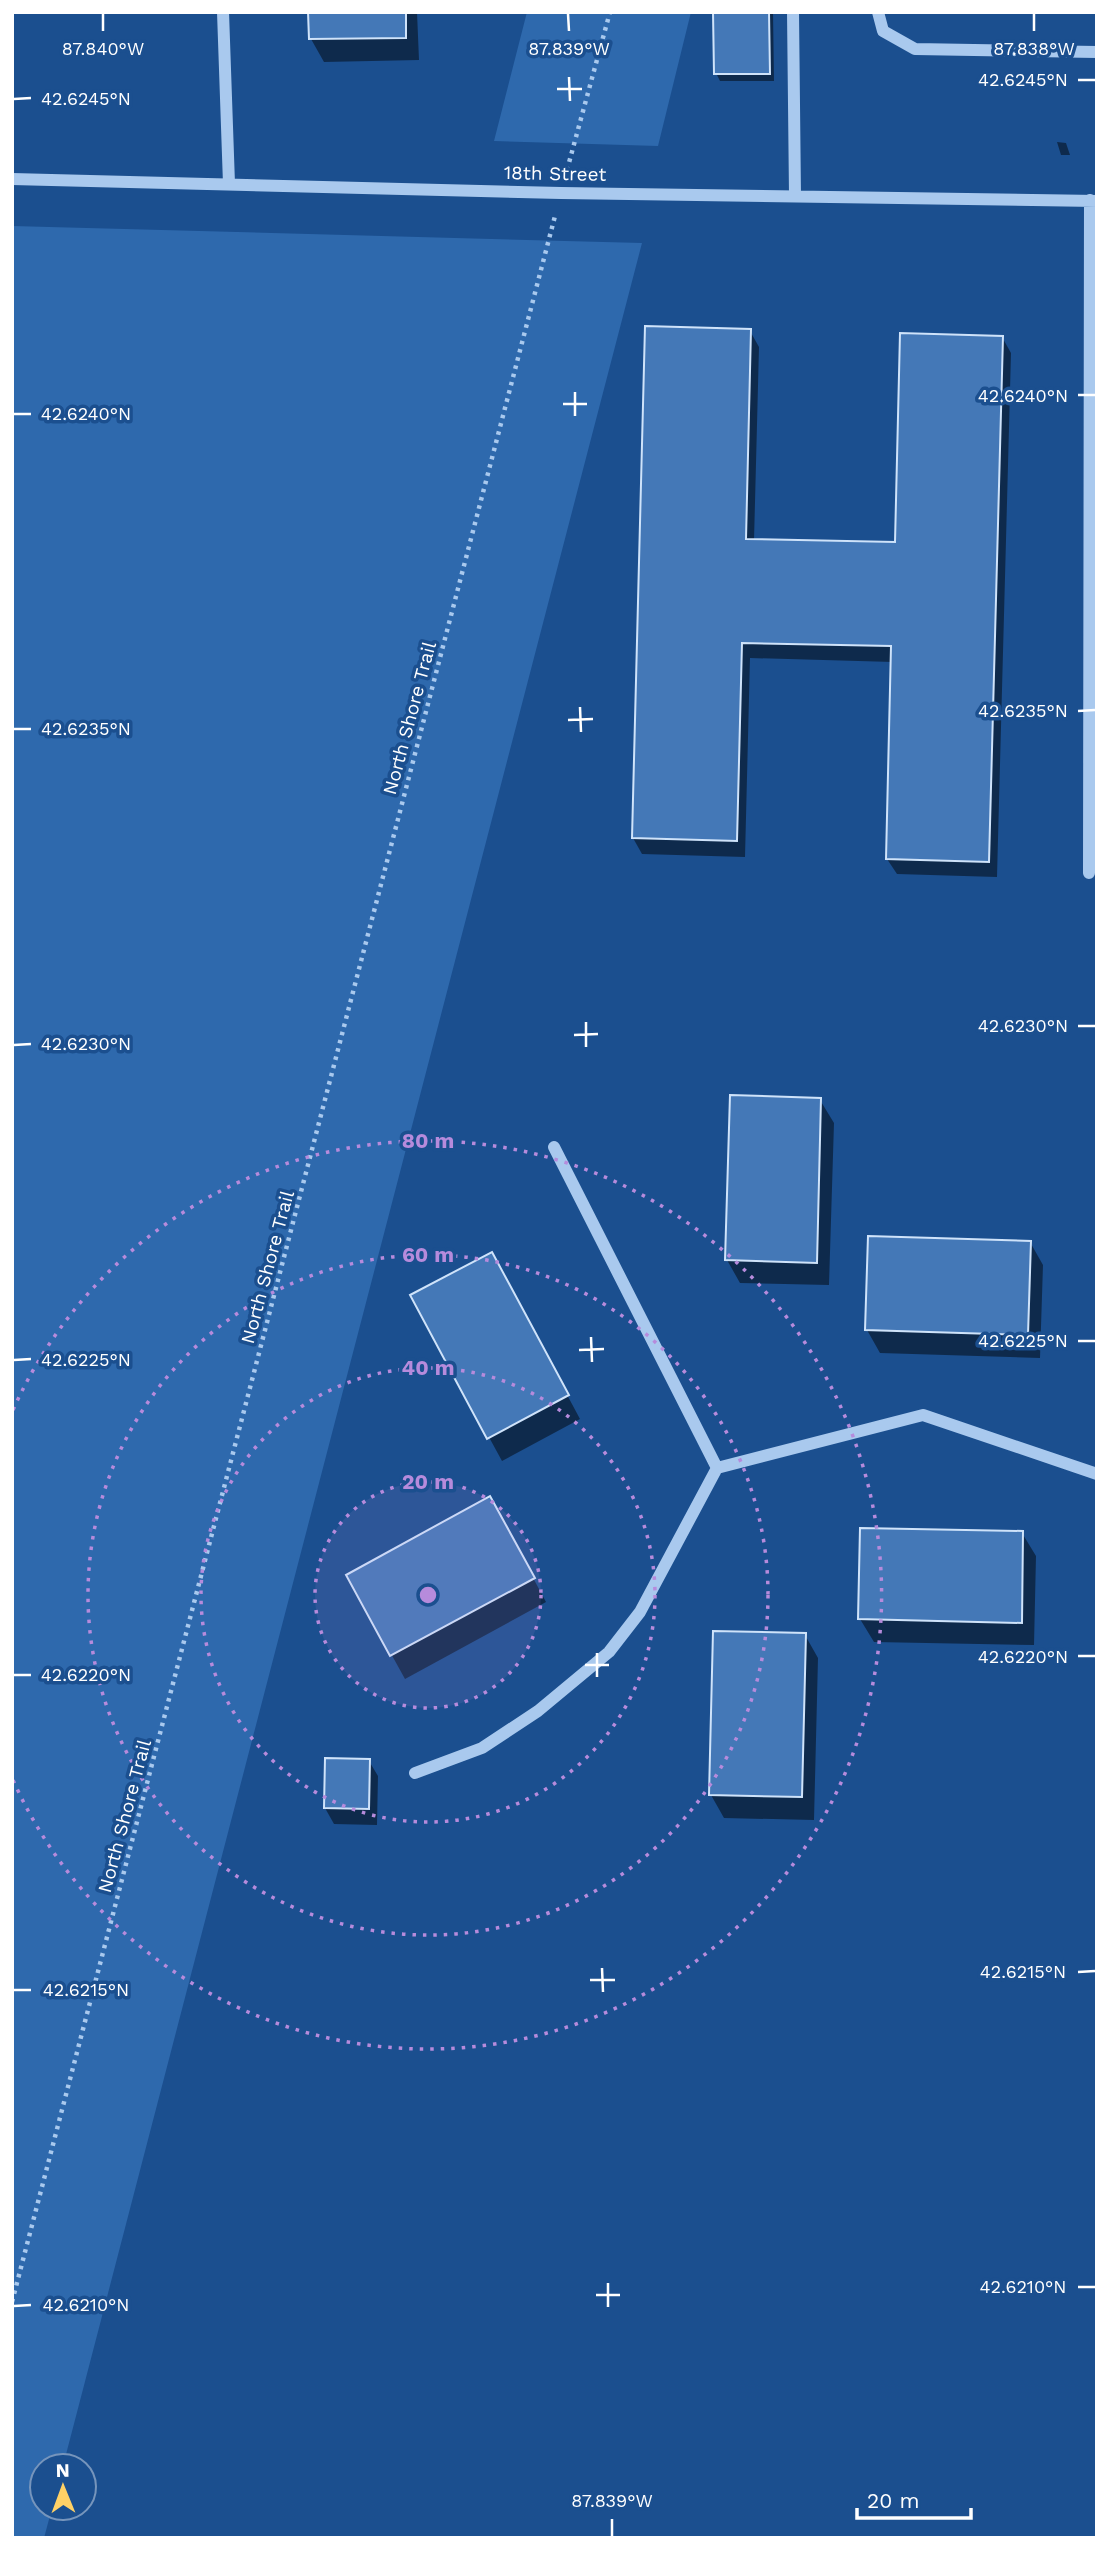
<svg xmlns="http://www.w3.org/2000/svg" width="1109" height="2550" viewBox="0 0 1109 2550" font-family="'Work Sans',sans-serif">
	<style>
		.green { fill: #2e69ad }
		.shadow { fill: #0007 }
		.building { fill: #4478b7; stroke: #cfe3fa; stroke-width: 2 }
		.lines { fill: none; stroke-linecap: round; stroke-linejoin: round }
		.path { stroke: #a9c9ee; stroke-width: 4.5; stroke-dasharray: 3.5 5; stroke-linecap: butt }
		.minor { stroke: #a9c9ee; stroke-width: 12 }
		.ticks { fill: none; stroke: #fff; stroke-width: 2.5 }
		.ring { fill: none; stroke: #b68bdc; stroke-width: 3.5; stroke-dasharray: 3.5 7 }
		.labels { text-anchor: middle; stroke-width: 7; stroke-linejoin: round; paint-order: stroke }
		.street-label { font-size: 19px; fill: #fff; stroke: #1b4f8f }
		.ticks-label { font-size: 18px; text-anchor: middle; fill: #fff; stroke: #1b4f8f; stroke-width: 7; stroke-linejoin: round; paint-order: stroke }
		.centre { fill: #b68bdc; stroke: #1b4f8f; stroke-width: 3.5 }
		.ring-label { font-size: 21px; text-anchor: middle; font-weight: bold; fill: #b68bdc; stroke: #1b4f8f; stroke-width: 7; stroke-linejoin: round; paint-order: stroke }
	</style>
	<rect width="100%" height="100%" fill="#1b4f8f"/>
	<path class="green" d="M527 12H691L658 146 494 141Z
		M12 226 642 243 63 2466H42V2508H52L44 2538H12Z"/>
	<path class="shadow" d="M310 12H417L419 60 324 62 311 39Z
		M715 12H773L774 81H720L716 73Z
		M1057 142 1066 143 1070 155H1061Z
		M750 331 759 347 754 541 896 544 1002 337 1011 353 997 877 897 874 887 859 893 662 750 658 745 857 642 854 633 838Z
		M820 1100 834 1123 829 1285 740 1283 727 1260Z
		M1030 1242 1043 1265 1040 1358 880 1353 867 1330Z
		M504 1277 580 1419 502 1461 412 1296Z
		M503 1522 546 1602 405 1679 348 1576Z
		M1022 1533 1036 1556 1034 1645 874 1642 860 1619Z
		M805 1635 818 1658 814 1820 724 1818 711 1795Z
		M369 1761 378 1776 377 1825 334 1824 325 1808Z"/>
	<path class="building" d="M308 12H406V38L309 39Z
		M713 12H769L770 74H714Z
		M645 326 751 329 746 539 895 542 900 333 1003 336 989 862 886 859 891 646 742 643 737 841 632 838Z
		M730 1095 821 1098 817 1263 725 1260Z
		M868 1236 1031 1241 1028 1335 865 1330Z
		M492 1252 569 1395 487 1439 410 1295Z
		M490 1496 535 1578 390 1656 346 1575Z
		M860 1528 1023 1531 1022 1623 858 1619Z
		M713 1631 806 1633 802 1797 709 1795Z
		M325 1758 370 1759 369 1809 324 1808Z"/>
	<g class="lines">
		<path class="path" d="M567 170 610 12
			M12 2302 555 216"/>
		<path class="minor" d="M223 12 229 184
			M793 12 795 196
			M878 12 883 31 915 49 1097 52
			M12 179 561 193 1097 201
			M1089 873 1090 200
			M554 1147 717 1468
			M415 1773 482 1748 538 1711 609 1652 640 1612 717 1468 923 1415 1097 1474"/>
	</g>
	<path class="ticks" d="M103 14V31M568 14 569 31M1034 14V31M569 77 570 101M1078 80H1095M557 89H582M14 99 31 98M575 392V416M1078 395H1095M563 404H587M14 414H31M580 707 581 732M1078 711 1095 710M568 720 593 719M14 729H31M586 1022V1047M1078 1026H1095M574 1035 598 1034M14 1045 31 1044M591 1337 592 1362M1078 1341H1095M579 1350 604 1349M14 1360 31 1359M597 1653V1677M1078 1656H1095M585 1665H609M14 1675H31M602 1968 603 1992M1078 1972 1095 1971M590 1980H615M14 1990H31M608 2283V2307M1078 2287H1095M596 2295H620M14 2306 31 2305M612 2519V2536"/>
	<circle cx="428" cy="1595" r="113" fill="#b68bdc" fill-opacity=".12"/>
	<g class="ring">
		<circle cx="428" cy="1595" r="113"/>
		<circle cx="428" cy="1595" r="227"/>
		<circle cx="428" cy="1595" r="340"/>
		<path d="M13 1410A454 454 0 1 1 13 1780"/>
	</g>
	<g class="labels">
		<g class="street-label">
			<text transform="translate(555 173) rotate(1)" y="7">18th Street</text>
			<text transform="translate(409 718) rotate(-75)" y="7">North Shore Trail</text>
			<text transform="translate(267 1267) rotate(-75)" y="7">North Shore Trail</text>
			<text transform="translate(124 1816) rotate(-75)" y="7">North Shore Trail</text>
		</g>
	</g>
	<g class="ticks-label">
		<text x="103" y="55">87.840°W</text>
		<text x="569" y="55">87.839°W</text>
		<text x="1034" y="55">87.838°W</text>
		<text x="1023" y="86">42.6245°N</text>
		<text x="86" y="105">42.6245°N</text>
		<text x="1023" y="402">42.6240°N</text>
		<text x="86" y="420">42.6240°N</text>
		<text x="1023" y="717">42.6235°N</text>
		<text x="86" y="735">42.6235°N</text>
		<text x="1023" y="1032">42.6230°N</text>
		<text x="86" y="1050">42.6230°N</text>
		<text x="1023" y="1347">42.6225°N</text>
		<text x="86" y="1366">42.6225°N</text>
		<text x="1023" y="1663">42.6220°N</text>
		<text x="86" y="1681">42.6220°N</text>
		<text x="1023" y="1978">42.6215°N</text>
		<text x="86" y="1996">42.6215°N</text>
		<text x="1023" y="2293">42.6210°N</text>
		<text x="86" y="2311">42.6210°N</text>
		<text x="612" y="2507">87.839°W</text>
	</g>
	<circle cx="428" cy="1595" r="10" class="centre"/>
	<g class="ring-label">
		<text x="428" y="1148">80 m</text>
		<text x="428" y="1262">60 m</text>
		<text x="428" y="1375">40 m</text>
		<text x="428" y="1489">20 m</text>
	</g>
	<rect width="1109" height="2550" fill="none" stroke="#ffffff" stroke-width="28"/>
	<g transform="translate(63 2487) rotate(359)"><circle r="33" fill="#1b4f8f" stroke="#7695bc" stroke-width="2"/>
	<path d="M0-5L12 26L0 18L-12 26Z" fill="#ffd166"/>
	<text y="-10" font-size="19" font-weight="bold" text-anchor="middle" fill="#ffffff">N</text>
	</g>
	<path d="M857 2508v10h114v-10" fill="none" stroke="#ffffff" stroke-width="3.5"/>
	<text x="867" y="2508" font-size="21" fill="#ffffff" stroke="#1b4f8f" stroke-width="5" paint-order="stroke">20 m</text>
</svg>
